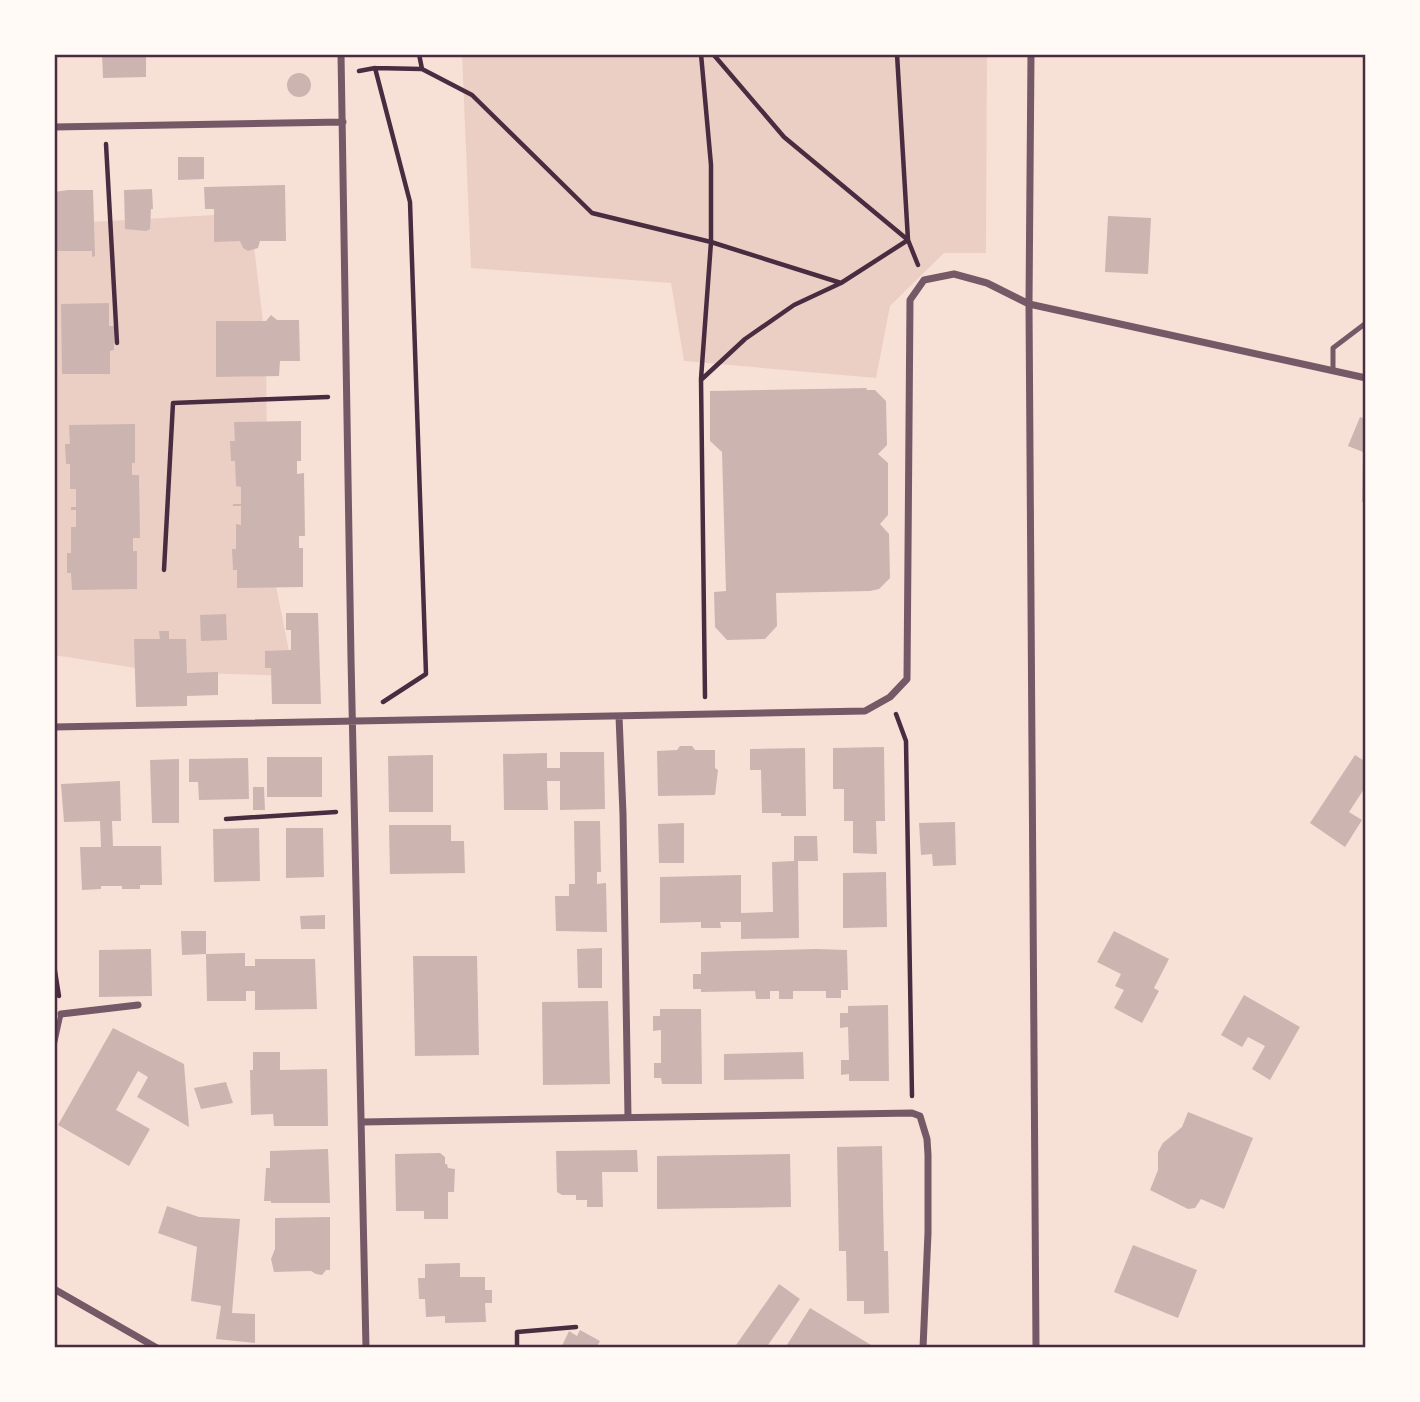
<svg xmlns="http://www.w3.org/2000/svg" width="1420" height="1402" viewBox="0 0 1420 1402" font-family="Cabin,sans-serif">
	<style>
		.green { fill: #ebcfc5 }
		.building { fill: #ccb4b1 }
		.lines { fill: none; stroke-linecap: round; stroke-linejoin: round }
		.path { stroke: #4a2c40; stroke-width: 4.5 }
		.service { stroke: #755966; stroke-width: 5 }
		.minor { stroke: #755966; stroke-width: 7 }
		.neatline { fill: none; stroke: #4a2c40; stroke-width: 2.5 }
	</style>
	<rect width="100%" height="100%" fill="#f7e1d7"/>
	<path class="green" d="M462 54H987L986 253H944L890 306 876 378 684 361 671 283 471 268Z
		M250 213 266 347 268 546 294 676 161 672 54 655V224Z"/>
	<path class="building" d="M102 54H146V77L103 78Z
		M287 85a12 12 0 1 1 24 0a12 12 0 1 1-24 0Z
		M178 157H204V179L178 180Z
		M285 185 286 241H260L258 248 248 251 243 248 240 241 214 242V209H205L204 187Z
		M152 189 153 209H151L150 229 146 231 125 229 124 190Z
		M68 190H93L95 256 92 257V251H54V192Z
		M1108 216 1151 218 1148 274 1105 272Z
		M109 303V326H114V350L110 351V374H62L61 304Z
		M271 315 277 320H299L300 361H280L279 376 216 377V321H266Z
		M867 388 866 390H875L886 401 887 445 878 454 888 463V515L880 524 889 534 890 578 879 589 870 591 776 593 777 626 765 639 727 640 715 627 714 592 726 591 722 452 710 441V391Z
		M1360 417 1366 419V502H1362L1363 452 1348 446Z
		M301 421V461H297V474L304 473 305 536H299V548H303V587L237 588V570H233L232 549H236V524L241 525V506H233V504H241V487L236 486 235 461H231L230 441H235L234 422Z
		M135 424V463H132V475H139L140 538H133V551H137V589L72 590 71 573H67V553H71V527H76V510H71V507H76V489H70V464H66L65 444H70L69 425Z
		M286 613H318L321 704H272L271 668H265V651L291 650V630H286Z
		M226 614 227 640 201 641 200 615Z
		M159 631H169V639H186L187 673 218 672V695L187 696V706L136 707 134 639H160Z
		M680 746H692L695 750H715V768L718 770 715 795 658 796 657 751 677 750Z
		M884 747 885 821H876L877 854 853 853V821H844V789H833V748Z
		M805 748 806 816H781V813H762L761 770H750V749Z
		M560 752H604L605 809 560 810V781H547L548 810H504L503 754 547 753V768H560Z
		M433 755V812H389L388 756Z
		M1355 755 1366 762V786L1349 812 1362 820 1345 847 1310 823Z
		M267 757H322V797H267Z
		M248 758 249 799 199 800 198 782H189V759Z
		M179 759V823H152L150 760Z
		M120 781 121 821H112L113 846H161L162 885H140V889H122V886H101V889L82 890 80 847H101L100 821 64 822 61 784Z
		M253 787H264L265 810H253Z
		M574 821H600L601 872H597V884L606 883 607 932 556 931 555 896H569V884H575Z
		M955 822 956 865 933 866 932 854 921 855 919 823Z
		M684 823V863H659L658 824Z
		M389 825H451V841H464L465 873 390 874Z
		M259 828 260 881 214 882 213 829Z
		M286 828H323L324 877 286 878Z
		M794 836H817L818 861H798L799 938 741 939V922H720L721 928H701V922L660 923V877L741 875V913L773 912 772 862 794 861Z
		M886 872 887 927 843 928V873Z
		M325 915V929H301L300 916Z
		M181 931H206V954L245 953V966H255V959H315L317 1009 255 1010V991H246V1001H207L206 954 182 955Z
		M1114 931 1169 959 1154 988 1159 991 1142 1023 1114 1008 1124 990 1115 986 1121 974 1097 962Z
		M602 948V988H578L577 949Z
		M151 949 152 996 99 997V950Z
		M816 949 847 950 848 990H841V998H826V991H793V999H779V991H770V999H756L755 991 701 992V989H693V974H701V952Z
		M413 956H477L479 1055 415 1056Z
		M1244 995 1300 1027 1270 1080 1252 1069 1265 1046 1248 1037 1242 1047 1221 1035Z
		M608 1001 610 1084 543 1085 542 1002Z
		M888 1005 889 1081H849V1074L841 1075V1060H849L848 1027 840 1028V1013H848V1006Z
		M660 1009H701L702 1084H662L661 1078H654V1063H661V1030L653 1031V1016H660Z
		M113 1028 184 1064 189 1127 137 1097 148 1077 138 1071 116 1110 150 1129 129 1166 58 1125Z
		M253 1052H280V1070L327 1069 328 1126H274L273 1114 251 1115 250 1070H253Z
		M803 1052 804 1079 724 1080V1054Z
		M226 1082 233 1103 201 1109 194 1088Z
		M1188 1112 1253 1138 1224 1209 1201 1199 1195 1208 1188 1209 1150 1190 1158 1170V1152L1163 1143 1182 1127Z
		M882 1146 884 1251H888L889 1313 864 1314V1301H847L846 1251H839L837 1147Z
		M325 1149H328L330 1203H271V1201H264L266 1168H270V1151Z
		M637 1150 638 1172H602L603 1207H587V1200H576V1195H562L557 1192 556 1151Z
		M440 1153 445 1157V1164H447L448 1168 455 1169 454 1192H448V1219H424V1211H396L395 1154Z
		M790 1154 791 1207 657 1209V1156Z
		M167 1206 199 1217 240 1219 232 1313 255 1314V1343L216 1339 221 1306 191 1301 197 1247 158 1233Z
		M330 1217V1270H326L322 1275 316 1274 311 1271 274 1272 271 1259 275 1249V1218Z
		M1133 1245 1197 1270 1178 1318 1114 1292Z
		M460 1263V1277H485V1290H492V1303H485L486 1322 445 1323V1316L426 1317 425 1299H419L418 1278H425V1264Z
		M779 1284 800 1299 766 1348H734Z
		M810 1308 876 1348H792L787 1345Z
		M580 1330 600 1341 596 1348H561L569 1331 577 1336Z"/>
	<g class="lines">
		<path class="path" d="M419 54 422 69
			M701 54 711 165V242L701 379 705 697
			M897 54 908 240 918 265
			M375 68 410 202 426 674 383 702
			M359 71 375 68 422 69 472 95 592 213 711 242 841 283 908 240 784 137 713 54
			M106 144 117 343
			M702 379 745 339 794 305 841 283
			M164 570 173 403 328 397
			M896 714 906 741 912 1096
			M226 819 336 812
			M54 965 59 996
			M517 1348V1332L576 1327"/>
		<path class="service" d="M1333 370V348L1366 323
			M54 1046 61 1014"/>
		<path class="minor" d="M341 54 351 659 366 1348
			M1031 54 1029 304 1036 1348
			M54 127 343 122
			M619 716 623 814 628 1117
			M54 727 865 711 890 697 907 679 910 300 924 280 954 274 987 283 1029 304 1366 378
			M61 1014 138 1005
			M362 1122 912 1113 920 1116 927 1139 928 1155V1233L923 1348
			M54 1289 157 1348"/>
	</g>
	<rect width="1420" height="1402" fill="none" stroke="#fffaf5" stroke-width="112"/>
	<rect x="56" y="56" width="1308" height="1290" class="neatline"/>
</svg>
